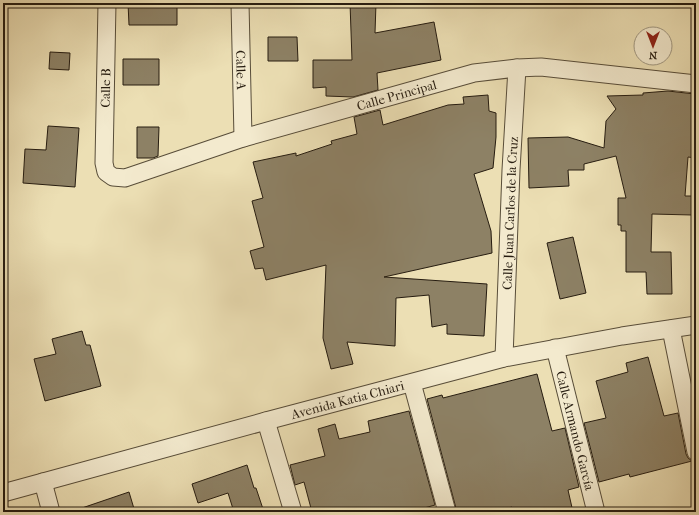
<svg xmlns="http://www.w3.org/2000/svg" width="699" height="515" viewBox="0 0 699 515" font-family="'IM FELL French Canon',serif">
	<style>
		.building { fill: #8d8165; stroke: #261c10 }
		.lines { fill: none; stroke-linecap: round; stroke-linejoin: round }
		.street-casing { stroke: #584d39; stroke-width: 19 }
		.street { stroke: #f3eace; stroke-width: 17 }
		.labels { text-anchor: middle; stroke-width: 4; stroke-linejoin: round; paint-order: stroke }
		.street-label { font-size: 13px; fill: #261c10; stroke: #f3eace }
	</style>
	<rect width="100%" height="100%" fill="#ecdfb4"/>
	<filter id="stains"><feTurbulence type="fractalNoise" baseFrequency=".005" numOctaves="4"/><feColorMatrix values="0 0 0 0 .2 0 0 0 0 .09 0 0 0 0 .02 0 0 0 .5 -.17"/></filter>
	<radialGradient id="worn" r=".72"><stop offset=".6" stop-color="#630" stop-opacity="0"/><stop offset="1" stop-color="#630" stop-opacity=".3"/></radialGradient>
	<path class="building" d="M128 3H177V25H129Z
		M350 3H376L375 33 434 22 441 60 377 73 378 90 353 97 326 96V87L313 88V60H352Z
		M268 37H297L298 61H268Z
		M50 52 70 53 69 70 49 69Z
		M123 59H159V85H123Z
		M668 91 695 94 696 158 688 157 685 196H693L692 215 652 214 651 252H671L672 294H647L646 272H626V231H621V225H618V198H626L616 156 584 164V170H568L569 186 529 188 528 138 568 137 604 148 606 121 616 109 607 96 643 95V93Z
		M488 95 489 111 496 113V137L493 168 474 174 491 231 492 253 384 277 487 284 484 336 447 334V324L432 327 429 295 396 298 395 346 347 342 353 364 331 369 323 338 326 265 266 280 263 268 255 269 250 251 264 247 252 201 263 198 253 162 296 153V156L332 144 331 141 357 134 354 117 380 110 383 125 448 105 464 104 463 97Z
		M48 126 79 128 75 187 23 183 25 149 46 150Z
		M137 127H159L158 156 153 158H137Z
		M573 237 586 293 560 299 547 243Z
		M82 331 86 345H90L101 386 45 401 34 359 56 354 52 339Z
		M648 357 664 416 678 413 686 454 688 458 692 461 630 477 629 474 599 482 584 423 606 418 596 381 628 372 626 363Z
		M537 374 552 431 565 428 579 487 568 490 573 512H513L512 507 493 512H457L427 399 442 395 443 398Z
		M409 411 435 505 410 512H312L304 482 295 485 290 465 325 456 318 429 335 424 339 439 370 432 368 421Z
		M247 465 254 488H256L264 512H234L228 493 198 503 192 484Z
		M129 492 135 512H79V509Z"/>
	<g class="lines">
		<g class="street-casing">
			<g id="street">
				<path id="s1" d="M107 3 104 163 106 172 113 177 125 178 243 138 474 73 517 68 541 67 696 84"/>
				<path id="s2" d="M240 3 243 138"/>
				<path d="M671 329 696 452"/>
				<path id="s3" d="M555 348 596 512"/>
				<path id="s4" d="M504 358 511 170 517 68"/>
				<path d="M412 383 447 512"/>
				<path d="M266 421 293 512"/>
				<path d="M43 482 51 512"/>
				<path id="s5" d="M3 493 266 421 504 358 622 336 696 325"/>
			</g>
		</g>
		<use href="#street" class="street"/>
	</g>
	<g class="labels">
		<g class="street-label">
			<text dy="5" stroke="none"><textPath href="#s2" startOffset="67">Calle A</textPath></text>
			<text transform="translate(105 88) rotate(-89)" y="5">Calle B</text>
			<text dy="5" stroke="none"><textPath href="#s1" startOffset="474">Calle Principal</textPath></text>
			<text dy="5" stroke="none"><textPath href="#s4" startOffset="145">Calle Juan Carlos de la Cruz</textPath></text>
			<text dy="5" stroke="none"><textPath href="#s5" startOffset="357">Avenida Katia Chiari</textPath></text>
			<text dy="5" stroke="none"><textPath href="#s3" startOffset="85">Calle Armando García</textPath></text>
		</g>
	</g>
	<rect width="699" height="515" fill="none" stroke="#ecdfb4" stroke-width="16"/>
	<rect x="4" y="4" width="691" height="507" fill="none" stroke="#261c10" stroke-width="2"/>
	<rect x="8" y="8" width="683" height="499" fill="none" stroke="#261c10"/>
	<g transform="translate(653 46) rotate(180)"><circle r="19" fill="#f3eace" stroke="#a19882"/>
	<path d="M0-3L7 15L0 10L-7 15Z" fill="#8f2418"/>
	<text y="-6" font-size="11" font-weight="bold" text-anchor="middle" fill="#261c10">N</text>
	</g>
	<rect width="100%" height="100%" filter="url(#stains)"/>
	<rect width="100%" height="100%" fill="url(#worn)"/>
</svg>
